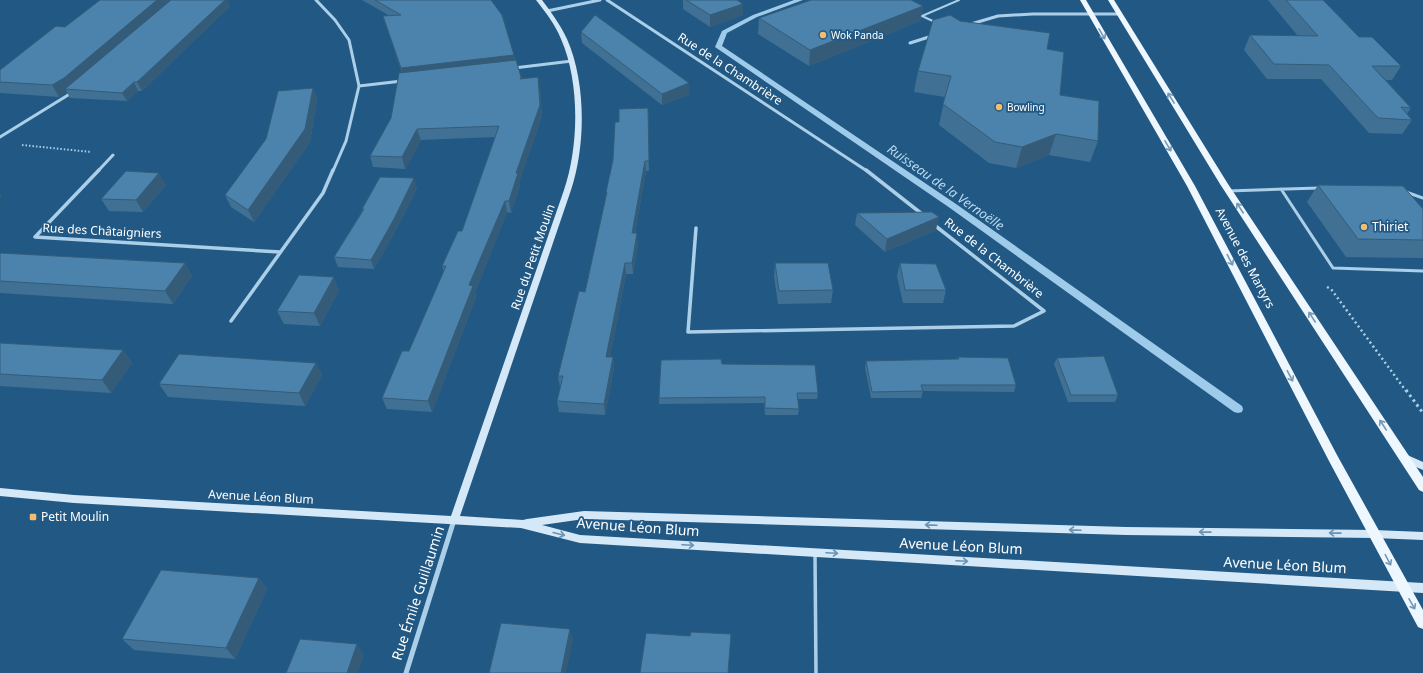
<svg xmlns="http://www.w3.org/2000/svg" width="1423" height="673" viewBox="0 0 1423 673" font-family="'Noto Sans',sans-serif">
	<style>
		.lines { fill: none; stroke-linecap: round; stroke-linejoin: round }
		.stream { fill: #9fcbea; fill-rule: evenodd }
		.path-far2 { stroke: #abcfe8; stroke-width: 2; stroke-dasharray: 1.5 2; stroke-linecap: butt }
		.path-far1 { stroke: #abcfe8; stroke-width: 2.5; stroke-dasharray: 2 3; stroke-linecap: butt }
		.path { stroke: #abcfe8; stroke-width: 3; stroke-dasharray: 2.5 3.5; stroke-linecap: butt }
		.lane-far2 { stroke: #abcfe8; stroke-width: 2 }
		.lane-far1 { stroke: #abcfe8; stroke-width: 3 }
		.lane { stroke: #abcfe8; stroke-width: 3.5 }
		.street-far2 { stroke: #abcfe8; stroke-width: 3 }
		.street-far1 { stroke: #abcfe8; stroke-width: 3.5 }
		.street { stroke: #abcfe8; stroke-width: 5 }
		.secondary { fill: #d5e8f7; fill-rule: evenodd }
		.primary { fill: #eef6fe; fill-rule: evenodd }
		.wall { fill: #407194 }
		.shaded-wall { fill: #345c78 }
		.building { fill: #4b83ac; stroke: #345c78 }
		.oneway { stroke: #7498b5 }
		.oneway2 { stroke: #6a92b2 }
		.poi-dot { fill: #f4bc6d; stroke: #225984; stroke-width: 1.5 }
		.labels { text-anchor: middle; stroke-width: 3.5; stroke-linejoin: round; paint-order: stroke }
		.far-poi-label { font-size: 10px; fill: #fff; stroke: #225984; text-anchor: start }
		.street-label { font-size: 12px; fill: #fff; stroke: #225984 }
		.poi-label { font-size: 12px; fill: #fff; stroke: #225984; text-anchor: start }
		.water-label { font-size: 13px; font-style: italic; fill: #b6d8f0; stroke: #225984 }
		.near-street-label { font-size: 14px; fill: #fff; stroke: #225984 }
	</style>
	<rect width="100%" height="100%" fill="#225984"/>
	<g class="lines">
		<path class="stream" d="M794 0H803L757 17 727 33 722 46 956 204 1242 406 1243 409 1242 412 1238 413 1234 412 950 208 715 47 722 31 753 15Z"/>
		<path class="path-far2" d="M22 145 91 152"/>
		<path class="path-far1" d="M1327 287 1331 289 1406 391"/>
		<path class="path" d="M1406 390 1423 413"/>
		<path class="lane-far2" d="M937 23 922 16 959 0"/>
		<path class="lane-far1" d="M1281 189 1333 268 1423 271
			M1228 191 1319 188
			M1406 192 1423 198"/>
		<path class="lane" d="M815 554 816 673"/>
		<path class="street-far2" d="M316 0 335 20 349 40 359 86 346 141 333 171
			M607 0 867 171
			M547 11 600 0
			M971 24 998 16 1033 14H1119
			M910 43 932 36
			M514 68 572 61
			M359 86 402 81
			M0 137 73 92
			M98 171 113 155"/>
		<path class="street-far1" d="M99 170 35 237 280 252
			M866 170 922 214
			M696 228 688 332 1014 326 1044 311 933 224
			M231 321 323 193 333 170"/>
		<path class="street" d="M406 673 454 520"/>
		<path class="secondary" d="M536 0H542C551 12 560 24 567 39 586 82 586 145 571 190L460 516 523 520 527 519 584 511 1126 527 1374 530 1423 532V540L1374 538 1126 535 584 519 542 525 580 535 1423 583V593L580 543 521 528 74 503 0 496V488L74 495 451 516 564 190C579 146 580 82 561 39 555 24 546 13 536 0Z
			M1405 454 1423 462V470L1402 461 1400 458 1402 455Z"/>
		<path class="primary" d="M1080 0H1086L1195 186 1337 455 1423 610V629L1418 627 1329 461 1187 186Z
			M1108 0H1114L1228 184 1423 477V492L1419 490 1220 184Z"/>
	</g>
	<path class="wall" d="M362 0H491L514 55 515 60 522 79 540 88 542 116 519 182 520 185 511 213 507 212 475 292 476 297 432 412 387 409 382 398 409 351 444 272 442 266 462 231 495 137 421 140 405 169 373 167 370 156 391 118 402 73 383 16H390Z
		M683 0H737L743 15 710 27 683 9Z
		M1268 0H1323L1359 37 1401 66 1392 80H1386L1411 108 1407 114 1412 120 1402 134 1369 133 1321 79H1267L1244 50 1250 35 1298 36Z
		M230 6 142 91H138L127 101 70 98 67 92 59 97 0 93V70L65 27Z
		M923 6 920 21 809 66 758 34 759 18Z
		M581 32 690 94 662 105 582 43Z
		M1047 49 1060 95 1098 141 1090 162 1049 155 1016 168 989 163 939 125 945 97 914 92 918 71Z
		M313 88 317 100 310 142 254 222 231 207 225 195Z
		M648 108 649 171H646L635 233 638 244 633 274H626L610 357H613L614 368 605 415 559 412 557 401 561 387H560L558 376 585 292 606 196V192L613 160 619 122Z
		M166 185 143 212 109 211 101 199Z
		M1318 185 1423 209V258L1346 257 1307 202Z
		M417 188 397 228 374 269 338 267 334 257 362 211V209Z
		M857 213 936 230 885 252 855 225Z
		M0 253 185 263 192 276 173 304 0 293Z
		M775 263 833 290 831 303 778 304 774 276Z
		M900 263 946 290 943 303H903L897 276Z
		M339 290 320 326 284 324 277 311Z
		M0 343 123 350 132 363 111 393 0 386Z
		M958 357 1016 385 1014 392 923 391 921 398H871L865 368 866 361 958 359Z
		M1057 358 1118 395 1115 402H1068L1054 364Z
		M316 363 322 375 305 406 168 397 159 384Z
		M722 364 818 393 817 399H798L799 409 798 415H765L764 403 659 404V398Z
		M259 578 267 589 235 659 134 650 122 639Z"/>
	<path class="shaded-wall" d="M157 0H171L65 89 67 92 59 97 52 85Z
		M225 0H228L230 6 142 91 137 82Z
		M743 4V15L710 27V15Z
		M923 6 920 21 809 66 810 50Z
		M514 55 516 65 403 78 401 68Z
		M538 77 540 88 542 116 519 182 520 185 511 213 509 201Z
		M134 82 138 91 127 101 122 93Z
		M689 83 690 94 662 105V94Z
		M313 88 317 100 310 142 254 222 248 210Z
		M648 108V118L649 171V161Z
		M417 129 421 140 405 169 402 157Z
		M1056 134 1049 155 1016 168 1022 147Z
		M645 161 646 171 633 244 632 233Z
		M159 173 166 185 143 212 136 200Z
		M414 178 417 188 397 228 374 269 371 260Z
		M0 193 2 197 0 199Z
		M505 201 507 212 475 292 476 297 432 412 428 401 469 285Z
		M939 217 936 230 885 252 887 239Z
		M637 233 638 244 633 274 632 263Z
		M185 263 192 276 173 304 165 291Z
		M625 263 626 274 608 368 606 357Z
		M334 277 339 290 320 326 314 313Z
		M123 350 132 363 111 393 102 380Z
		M613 357 614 368 605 415 604 404Z
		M316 363 322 375 305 406 299 393Z
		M259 578 267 589 235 659 226 648Z
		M570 629 573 640 566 673H561Z
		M357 644 364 655 358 673H347Z"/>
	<path class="building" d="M100 0H157L64 78 52 85 0 82V70L56 26 65 27Z
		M171 0H225L137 82H134L122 93 65 89Z
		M375 0H491L502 15 514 55 401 68 383 16 401 15Z
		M686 0H737L743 4 710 15Z
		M811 0H911L923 6 810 50 759 18Z
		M1286 0H1323L1359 37H1372L1401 66H1372L1411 108 1401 107 1412 120 1378 118 1329 65 1274 64 1250 35 1318 36Z
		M595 15 689 83 662 94 581 32Z
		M950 15 960 21 1050 33 1047 49 1064 52 1060 95 1099 101 1098 141 1056 134 1022 147 995 142 943 104 951 76 918 71 933 20Z
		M516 60 521 77 520 79 538 77 540 105 516 173H518L509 201H505L469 285 473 286 428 401 382 398 402 351H409L446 266H442L458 231H462L499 126 417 129 402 157 370 156 391 118 399 73Z
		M313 88 305 129 248 210 225 195 266 139 278 91Z
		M648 108 649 161H645L632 233H637L632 263H625L606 357H613L604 404 557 401 563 376H558L579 291 585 292 607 192H606L613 160 615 122H619V109Z
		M126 171 159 173 136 200 101 199Z
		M380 177 414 178 394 219 371 260 334 257 364 209H362Z
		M1318 185 1403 186 1423 209V240L1358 239Z
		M932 212 939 217 887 239 857 213Z
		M0 253 185 263 165 291 0 281Z
		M775 263H828L833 290 779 291Z
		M900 263 936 264 946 290H905Z
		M299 275 334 277 314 313 277 311Z
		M0 343 123 350 102 380 0 374Z
		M179 354 316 363 299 393 159 384Z
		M1104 356 1118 395H1071L1057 358Z
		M958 357 1008 358 1016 385H921L923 391 872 392 866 361 959 359Z
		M721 359 722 364 815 365 818 393H797L799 409 765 408V397L659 398 661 360Z
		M161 570 259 578 226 648 122 639Z
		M501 623 570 629 561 673H489Z
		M691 632 731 634 728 673H640L646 633 690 636Z
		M300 639 357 644 347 673H286Z"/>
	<defs><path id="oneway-shaft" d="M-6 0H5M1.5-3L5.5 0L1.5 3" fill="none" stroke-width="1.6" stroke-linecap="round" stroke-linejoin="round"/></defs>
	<g class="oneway">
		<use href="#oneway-shaft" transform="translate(1102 34) rotate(60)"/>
		<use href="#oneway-shaft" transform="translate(1171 98) rotate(-122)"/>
		<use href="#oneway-shaft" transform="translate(1168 146) rotate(60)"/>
		<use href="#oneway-shaft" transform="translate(1240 208) rotate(-123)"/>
		<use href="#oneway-shaft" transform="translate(1230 260) rotate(62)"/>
		<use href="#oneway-shaft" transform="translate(1312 317) rotate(-123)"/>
		<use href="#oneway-shaft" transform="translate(1290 376) rotate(62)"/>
		<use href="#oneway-shaft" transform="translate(1383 425) rotate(-123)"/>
		<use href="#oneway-shaft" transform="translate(1388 560) rotate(62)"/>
		<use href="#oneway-shaft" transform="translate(1412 604) rotate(60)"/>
	</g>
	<g class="oneway2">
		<use href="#oneway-shaft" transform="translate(931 525) rotate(-178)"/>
		<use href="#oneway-shaft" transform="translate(1075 530) rotate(-178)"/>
		<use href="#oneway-shaft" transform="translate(1205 532) rotate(-179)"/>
		<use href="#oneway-shaft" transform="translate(1335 533) rotate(-179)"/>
		<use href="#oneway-shaft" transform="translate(559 534) rotate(14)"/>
		<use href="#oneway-shaft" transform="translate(688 545) rotate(3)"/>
		<use href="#oneway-shaft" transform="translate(832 553) rotate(3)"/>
		<use href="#oneway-shaft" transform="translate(962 561) rotate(3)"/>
	</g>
	<g class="poi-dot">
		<circle cx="823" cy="35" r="4"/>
		<circle cx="999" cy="107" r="4"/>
		<circle cx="1364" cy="227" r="4"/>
		<rect x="29" y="513" width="8" height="8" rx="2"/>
	</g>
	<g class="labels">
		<g class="far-poi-label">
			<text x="831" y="39">Wok Panda</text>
			<text x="1007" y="111">Bowling</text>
		</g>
		<g class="street-label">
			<text transform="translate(730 69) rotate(33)" y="4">Rue de la Chambrière</text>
			<text transform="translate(102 231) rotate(3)" y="4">Rue des Châtaigniers</text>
			<text transform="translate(533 257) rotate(-71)" y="4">Rue du Petit Moulin</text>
			<text transform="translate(994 258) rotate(38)" y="4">Rue de la Chambrière</text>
			<text transform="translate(1245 258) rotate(62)" y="4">Avenue des Martyrs</text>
			<text transform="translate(261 497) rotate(3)" y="4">Avenue Léon Blum</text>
		</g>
		<g class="poi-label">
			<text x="1372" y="231">Thiriet</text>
			<text x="41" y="521">Petit Moulin</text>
		</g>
		<g class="water-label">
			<text transform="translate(946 187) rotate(35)" y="5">Ruisseau de la Vernoëlle</text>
		</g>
		<g class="near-street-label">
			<text transform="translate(638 527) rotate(4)" y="5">Avenue Léon Blum</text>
			<text transform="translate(961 546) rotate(3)" y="5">Avenue Léon Blum</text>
			<text transform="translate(1285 565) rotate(3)" y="5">Avenue Léon Blum</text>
			<text transform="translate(418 593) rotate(-72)" y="5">Rue Émile Guillaumin</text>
		</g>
	</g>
</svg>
